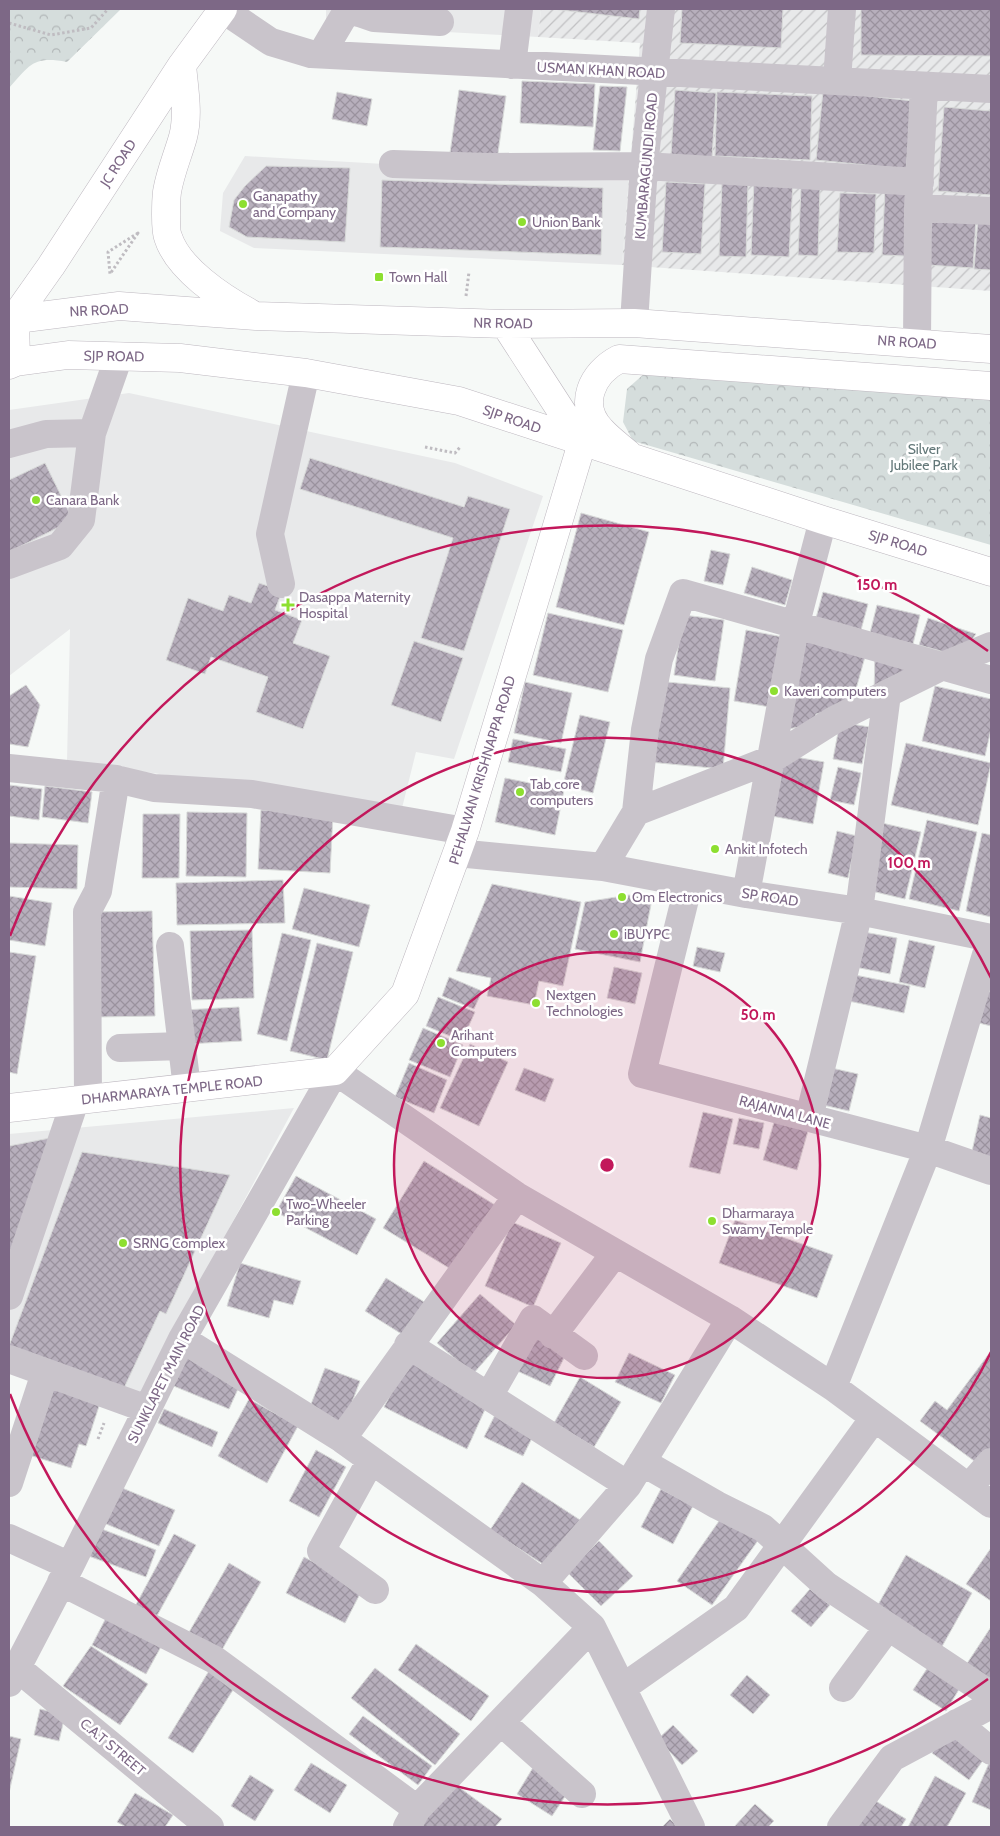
<svg xmlns="http://www.w3.org/2000/svg" width="1000" height="1836" viewBox="0 0 1000 1836" font-family="Cabin,sans-serif">
	<style>
		.built { fill: #e8e9ea }
		.industrial { fill: url(#industrial-furrows) }
		.forest { fill: url(#forest-crowns) }
		.building { fill: url(#building-cross-hatch); stroke: #d8dad9 }
		.lines { fill: none; stroke-linecap: round; stroke-linejoin: round }
		.major-casing { stroke: #bdb7bf; stroke-width: 29 }
		.path { stroke: #bfbcc1; stroke-width: 3; stroke-dasharray: 2.5 2.5; stroke-linecap: butt }
		.minor { stroke: #c9c4cb; stroke-width: 28 }
		.major { stroke: #fff; stroke-width: 28 }
		.ring { fill: none; stroke: #c2185b; stroke-width: 2.5 }
		.poi-dot { fill: #8ddf30; stroke: #fff; stroke-width: 2 }
		.labels { text-anchor: middle; stroke-width: 5; stroke-linejoin: round; paint-order: stroke }
		.street-label { font-size: 14px; fill: #7d6886; stroke: #fff }
		.poi-label { font-size: 14px; fill: #7d6886; stroke: #fff; text-anchor: start }
		.park-label { font-size: 14px; fill: #637879; stroke: #fff }
		.centre { fill: #c2185b; stroke: #fff; stroke-width: 2.5 }
		.ring-label { font-size: 15px; text-anchor: middle; font-weight: bold; fill: #c2185b; stroke: #fff; stroke-width: 5; stroke-linejoin: round; paint-order: stroke }
	</style>
	<defs>
		<pattern id="industrial-furrows" width="10" height="10" patternUnits="userSpaceOnUse" patternTransform="scale(1.25)"><rect width="10" height="10" fill="#e8e9ea"/><path d="M-1 1l2-2M0 10L10 0M9 11l2-2" fill="none" stroke="#c1c1c3"/></pattern>
		<pattern id="forest-crowns" width="20" height="18" patternUnits="userSpaceOnUse" patternTransform="scale(1.25)"><rect width="20" height="18" fill="#d5dddc"/><path d="M2 6a3 3 0 1 1 6 0M12 15a3 3 0 1 1 6 0" fill="none" stroke="#b2b7b8"/></pattern>
		<pattern id="building-cross-hatch" width="8" height="8" patternUnits="userSpaceOnUse" patternTransform="scale(1.25)"><rect width="8" height="8" fill="#b7afbc"/><path d="M0 0l8 8M0 8l8-8" fill="none" stroke="#9a929e"/></pattern>
	</defs>
	<rect width="100%" height="100%" fill="#f6f9f7"/>
	<path class="built" d="M326 9H541L538 37 338 26 326 19Z
		M245 156 629 178 622 265 254 248 220 231 223 193Z
		M129 393 455 463 543 496 454 759 416 752 402 808 67 761 70 629 9 676V410Z
		M294 1108 139 1396 9 1349V1134Z"/>
	<path class="industrial" d="M541 9H991V291L622 265 640 43 538 37Z"/>
	<path class="forest" d="M9 9H121L67 62C33 56 31 64 9 88Z
		M645 373 991 397V545L633 441 623 422 627 389Z"/>
	<path class="building" d="M553 9H640L639 19Z
		M682 9H783L781 48 680 43Z
		M861 9H991V56L861 55Z
		M522 81 595 84 593 127 520 123Z
		M600 86 627 87 620 151 593 150Z
		M459 90 506 96 497 160 450 153Z
		M675 90 716 93 712 158 671 155Z
		M823 91 913 101 906 169 816 160Z
		M337 92 372 99 367 126 332 119Z
		M717 92 812 96 810 160 715 156Z
		M944 107 991 111V195L938 191Z
		M266 166 350 168 345 242 247 237 229 227 234 200 245 186Z
		M754 179 793 181 789 257 751 255Z
		M382 180 603 188 601 255 380 247Z
		M666 182 705 184 701 254 662 252Z
		M722 183H748L746 257 719 256Z
		M801 188 820 189 818 256 798 255Z
		M885 188 908 189 905 256 882 255Z
		M840 193 876 194 874 253 837 252Z
		M932 217 976 220 973 268 928 265Z
		M978 218 991 219V270L974 269Z
		M310 458 464 507 468 496 510 509 464 651 421 638 453 538 300 489Z
		M45 463 73 520 9 552V480Z
		M581 513 649 532 624 625 556 607Z
		M711 550 730 554 723 585 704 581Z
		M752 567 792 580 785 605 744 593Z
		M259 583 282 591 275 610 302 620 293 643 330 656 303 729 256 712 268 677 211 657 205 674 166 660 188 598 223 611 229 595 251 603Z
		M823 592 868 604 861 630 816 618Z
		M877 605 920 615 913 644 870 633Z
		M548 613 623 630 608 692 533 675Z
		M683 615 724 620 715 681 674 675Z
		M928 618 976 634 962 652 955 655 919 645Z
		M746 630 788 638 776 708 734 701Z
		M806 633 868 646 851 707 816 714 813 725 787 729Z
		M414 641 463 658 441 722 391 705Z
		M875 651 915 673 874 695Z
		M656 681 730 688 723 769 649 762Z
		M525 682 572 693 561 743 514 733Z
		M26 685 40 705 28 747 9 744V696Z
		M935 686 991 699V729L985 756 922 741Z
		M580 715 610 722 593 793 563 785Z
		M840 722 869 727 862 764 833 759Z
		M513 739 566 749 561 772 508 762Z
		M906 743 991 763 978 825 891 805Z
		M784 755 824 762 813 824 772 816Z
		M838 767 861 773 854 805 830 800Z
		M505 778 564 790 555 835 495 822Z
		M9 785 42 789 39 820 9 816Z
		M45 786 92 792 88 823 42 817Z
		M261 810 333 814 330 873 258 869Z
		M187 812 247 813 246 877 186 876Z
		M143 814H180L179 878H142Z
		M927 820 977 832 959 911 909 899Z
		M882 823 921 832 905 899 867 890Z
		M837 831 857 836 848 878 828 873Z
		M982 833 991 835V917L966 911Z
		M9 843 78 845 77 889 9 887Z
		M283 880 285 923 177 925 176 883Z
		M492 884 581 902 563 986 539 981 534 1005 487 996 491 978 456 971Z
		M304 888 370 905 359 947 292 929Z
		M629 895 652 899 640 962 575 949 585 902Z
		M9 896 52 903 45 946 9 940Z
		M152 911 155 1016 97 1017 94 912Z
		M252 930 254 998 192 1000 190 931Z
		M858 931 897 938 890 974 850 966Z
		M282 933 311 940 287 1041 257 1034Z
		M909 940 935 946 925 988 899 982Z
		M317 943 353 952 327 1060 290 1051Z
		M697 947 725 953 720 972 693 966Z
		M9 952 36 956 17 1074 9 1072Z
		M614 967 642 973 635 1004 607 998Z
		M850 974 910 986 904 1013 844 1000Z
		M449 977 482 991 474 1009 442 996Z
		M986 991 991 992V1026L979 1023Z
		M438 997 475 1012 462 1041 426 1026Z
		M239 1007 242 1041 186 1044 183 1010Z
		M423 1028 463 1045 450 1077 409 1060Z
		M470 1044 508 1062 479 1126 440 1108Z
		M409 1063 447 1080 434 1113 395 1097Z
		M827 1067 858 1074 849 1111 819 1104Z
		M524 1068 554 1079 545 1102 515 1090Z
		M703 1112 733 1119 720 1174 689 1167Z
		M980 1115 991 1118V1161L971 1156Z
		M739 1118 764 1123 759 1149 733 1144Z
		M774 1122 808 1131 797 1170 763 1160Z
		M50 1138 9 1264V1146Z
		M82 1152 230 1175 166 1314 160 1311 124 1388 9 1346Z
		M424 1161 495 1205 454 1271 383 1228Z
		M296 1176 376 1219 357 1255 276 1212Z
		M735 1220 833 1255 817 1298 719 1263Z
		M512 1222 561 1243 533 1307 485 1286Z
		M240 1263 301 1281 293 1305 274 1300 269 1318 227 1306Z
		M386 1278 429 1305 408 1338 365 1311Z
		M480 1294 516 1325 473 1374 437 1343Z
		M530 1334 567 1352 550 1386 513 1369Z
		M991 1351V1452L981 1466 920 1421 935 1401 947 1410Z
		M629 1353 675 1375 661 1403 615 1382Z
		M182 1355 242 1380 229 1409 169 1384Z
		M409 1358 487 1405 467 1449 384 1407Z
		M325 1368 360 1381 343 1426 308 1412Z
		M580 1377 621 1402 594 1447 554 1423Z
		M49 1382 101 1400 86 1446 79 1444 71 1468 26 1454Z
		M249 1399 298 1426 267 1483 218 1456Z
		M164 1409 218 1432 212 1447 158 1423Z
		M495 1415 534 1434 523 1456 484 1437Z
		M316 1450 346 1467 319 1517 289 1501Z
		M522 1482 580 1520 549 1568 490 1530Z
		M115 1485 175 1510 159 1546 99 1521Z
		M661 1489 693 1506 673 1544 641 1527Z
		M724 1514 759 1539 712 1605 677 1581Z
		M94 1526 156 1550 146 1577 83 1554Z
		M174 1534 196 1545 153 1623 132 1612Z
		M599 1541 633 1576 601 1606 567 1572Z
		M991 1548V1601L966 1584Z
		M906 1555 972 1593 940 1650 874 1612Z
		M304 1557 363 1588 345 1623 286 1593Z
		M229 1563 261 1582 220 1653 188 1634Z
		M810 1589 830 1605 811 1627 791 1611Z
		M108 1614 163 1643 146 1674 92 1645Z
		M991 1627V1686L964 1668Z
		M416 1644 489 1696 471 1721 398 1670Z
		M91 1646 148 1684 120 1725 63 1686Z
		M932 1661 964 1681 946 1711 913 1690Z
		M212 1666 238 1682 193 1753 168 1738Z
		M375 1668 460 1734 435 1765 351 1698Z
		M747 1675 770 1695 753 1714 730 1695Z
		M40 1709 65 1715 59 1741 34 1735Z
		M363 1716 432 1766 418 1785 349 1734Z
		M673 1725 698 1751 682 1765 658 1739Z
		M947 1733 984 1759 969 1780 932 1753Z
		M9 1736 21 1739 9 1793Z
		M990 1761H991V1810L972 1802Z
		M311 1763 347 1785 330 1813 294 1790Z
		M534 1766 570 1789 552 1816 517 1794Z
		M250 1775 274 1790 255 1821 231 1806Z
		M935 1776 966 1793 947 1827H908Z
		M452 1782 502 1819 495 1827H419Z
		M135 1793 173 1815 165 1827H126L117 1822Z
		M869 1797 906 1819 901 1827H851Z
		M755 1804 774 1821 768 1827H734Z
		M670 1819 678 1827H662Z"/>
	<g class="lines">
		<g class="major-casing">
			<path id="major" d="M182 65C184 89 189 114 183 137 178 155 170 173 167 192 166 200 165 230 168 237 178 269 222 298 250 313
				M9 320 119 306 256 316 505 324 634 323 991 349
				M505 324 582 443
				M16 362 15 317 51 266 182 65 223 9
				M9 365 16 362 68 355 180 358 306 373 459 401 823 520 991 572
				M628 454C619 446 609 439 601 430 577 405 592 373 619 359L991 386
				M9 1108 335 1071 405 994 465 831 582 443"/>
		</g>
		<path class="path" d="M9 23 51 35 91 28 108 9
			M138 233 110 274 108 252Z
			M466 296 469 272
			M425 447 455 453 461 446
			M98 1439 104 1423"/>
		<path class="minor" d="M222 9 271 42 311 54 991 89
			M348 9 374 18 440 22
			M322 53 348 9
			M512 65 519 9
			M837 81 842 9
			M393 164 489 167 644 166 920 182
			M918 208 991 211
			M634 323 644 166 661 9
			M917 343 918 208 924 86
			M9 444 46 434 92 433 119 356
			M9 565 60 546 81 520 92 433
			M281 584 270 534 306 373
			M9 768 116 779
			M636 812 772 759 834 720 945 665 991 646
			M457 853 603 867 746 894 859 911 991 938
			M603 867 636 812 645 730 659 659 683 593 991 680
			M689 883 642 1074 928 1149 991 1171
			M746 894 796 623 823 520
			M170 946 187 1088
			M120 1048 182 1046
			M88 1099 87 912 98 891 116 779 154 788 252 794 465 831
			M809 1118 859 911 887 694
			M9 1296 75 1101
			M553 1335 615 1253
			M182 1339 342 1439 543 1583 592 1627 691 1827
			M408 1345 628 1485
			M9 1359 147 1409
			M833 1387 928 1149 991 938
			M489 1396 533 1319 584 1356
			M342 1439 517 1196
			M371 1460 321 1551 375 1590
			M642 1462 717 1505 763 1528 827 1586 991 1695
			M9 1483 45 1373
			M969 1487 991 1462
			M9 1538 70 1566
			M61 1582 215 1660 417 1809
			M543 1583 628 1485 730 1319
			M16 1667 210 1827
			M9 1683 70 1566 182 1339 335 1071 517 1196 730 1319 833 1387 991 1504
			M622 1688 736 1608 874 1418
			M843 1688 888 1627
			M501 1722 582 1794
			M957 1723 991 1751
			M407 1827 417 1809 592 1627
			M841 1827 892 1758 991 1705"/>
		<use href="#major" class="major"/>
	</g>
	<circle cx="607" cy="1165" r="213" fill="#c2185b" fill-opacity=".12"/>
	<g class="ring">
		<circle cx="607" cy="1165" r="213"/>
		<path d="M991 1352A427 427 0 1 1 991 978"/>
		<path d="M988 1679A640 640 0 0 1 10 1394M10 936A640 640 0 0 1 988 651"/>
	</g>
	<g class="poi-dot">
		<circle cx="243" cy="204" r="5"/>
		<circle cx="522" cy="222" r="5"/>
		<rect x="374" y="272" width="10" height="10" rx="2.5"/>
		<circle cx="36" cy="500" r="5"/>
		<path d="M285.5 597.5h5v5h5v5h-5v5h-5v-5h-5v-5h5z"/>
		<circle cx="774" cy="691" r="5"/>
		<circle cx="520" cy="792" r="5"/>
		<circle cx="715" cy="849" r="5"/>
		<circle cx="622" cy="897" r="5"/>
		<circle cx="614" cy="934" r="5"/>
		<circle cx="536" cy="1003" r="5"/>
		<circle cx="441" cy="1043" r="5"/>
		<circle cx="276" cy="1212" r="5"/>
		<circle cx="712" cy="1221" r="5"/>
		<circle cx="123" cy="1243" r="5"/>
	</g>
	<g class="labels">
		<g class="street-label">
			<text transform="translate(601 70) rotate(3)" y="5">USMAN KHAN ROAD</text>
			<text transform="translate(118 163) rotate(-57)" y="5">JC ROAD</text>
			<text transform="translate(646 166) rotate(-85)" y="5">KUMBARAGUNDI ROAD</text>
			<text transform="translate(99 310) rotate(-3)" y="5">NR ROAD</text>
			<text transform="translate(503 323) rotate(1)" y="5">NR ROAD</text>
			<text transform="translate(907 342) rotate(4)" y="5">NR ROAD</text>
			<text transform="translate(114 356) rotate(1)" y="5">SJP ROAD</text>
			<text transform="translate(512 419) rotate(19)" y="5">SJP ROAD</text>
			<text transform="translate(898 543) rotate(17)" y="5">SJP ROAD</text>
			<text transform="translate(482 770) rotate(-73)" y="5">PEHALWAN KRISHNAPPA ROAD</text>
			<text transform="translate(770 897) rotate(9)" y="5">SP ROAD</text>
			<text transform="translate(172 1090) rotate(-6)" y="5">DHARMARAYA TEMPLE ROAD</text>
			<text transform="translate(785 1112) rotate(15)" y="5">RAJANNA LANE</text>
			<text transform="translate(166 1374) rotate(-63)" y="5">SUNKLAPET MAIN ROAD</text>
			<text transform="translate(113 1747) rotate(40)" y="5">C.A.T STREET</text>
		</g>
		<g class="poi-label">
			<text x="253" y="201">Ganapathy<tspan x="253" dy="16">and Company</tspan></text>
			<text x="532" y="227">Union Bank</text>
			<text x="389" y="282">Town Hall</text>
			<text x="46" y="505">Canara Bank</text>
			<text x="299" y="602">Dasappa Maternity<tspan x="299" dy="16">Hospital</tspan></text>
			<text x="784" y="696">Kaveri computers</text>
			<text x="530" y="789">Tab core<tspan x="530" dy="16">computers</tspan></text>
			<text x="725" y="854">Ankit Infotech</text>
			<text x="632" y="902">Om Electronics</text>
			<text x="624" y="939">iBUYPC</text>
			<text x="546" y="1000">Nextgen<tspan x="546" dy="16">Technologies</tspan></text>
			<text x="451" y="1040">Arihant<tspan x="451" dy="16">Computers</tspan></text>
			<text x="286" y="1209">Two-Wheeler<tspan x="286" dy="16">Parking</tspan></text>
			<text x="722" y="1218">Dharmaraya<tspan x="722" dy="16">Swamy Temple</tspan></text>
			<text x="133" y="1248">SRNG Complex</text>
		</g>
		<g class="park-label">
			<text x="924" y="454">Silver<tspan x="924" dy="16">Jubilee Park</tspan></text>
		</g>
	</g>
	<circle cx="607" cy="1165" r="8" class="centre"/>
	<g class="ring-label">
		<text x="877" y="590">150 m</text>
		<text x="909" y="868">100 m</text>
		<text x="758" y="1020">50 m</text>
	</g>
	<rect width="1000" height="1836" fill="none" stroke="#7d6886" stroke-width="20"/>
</svg>
